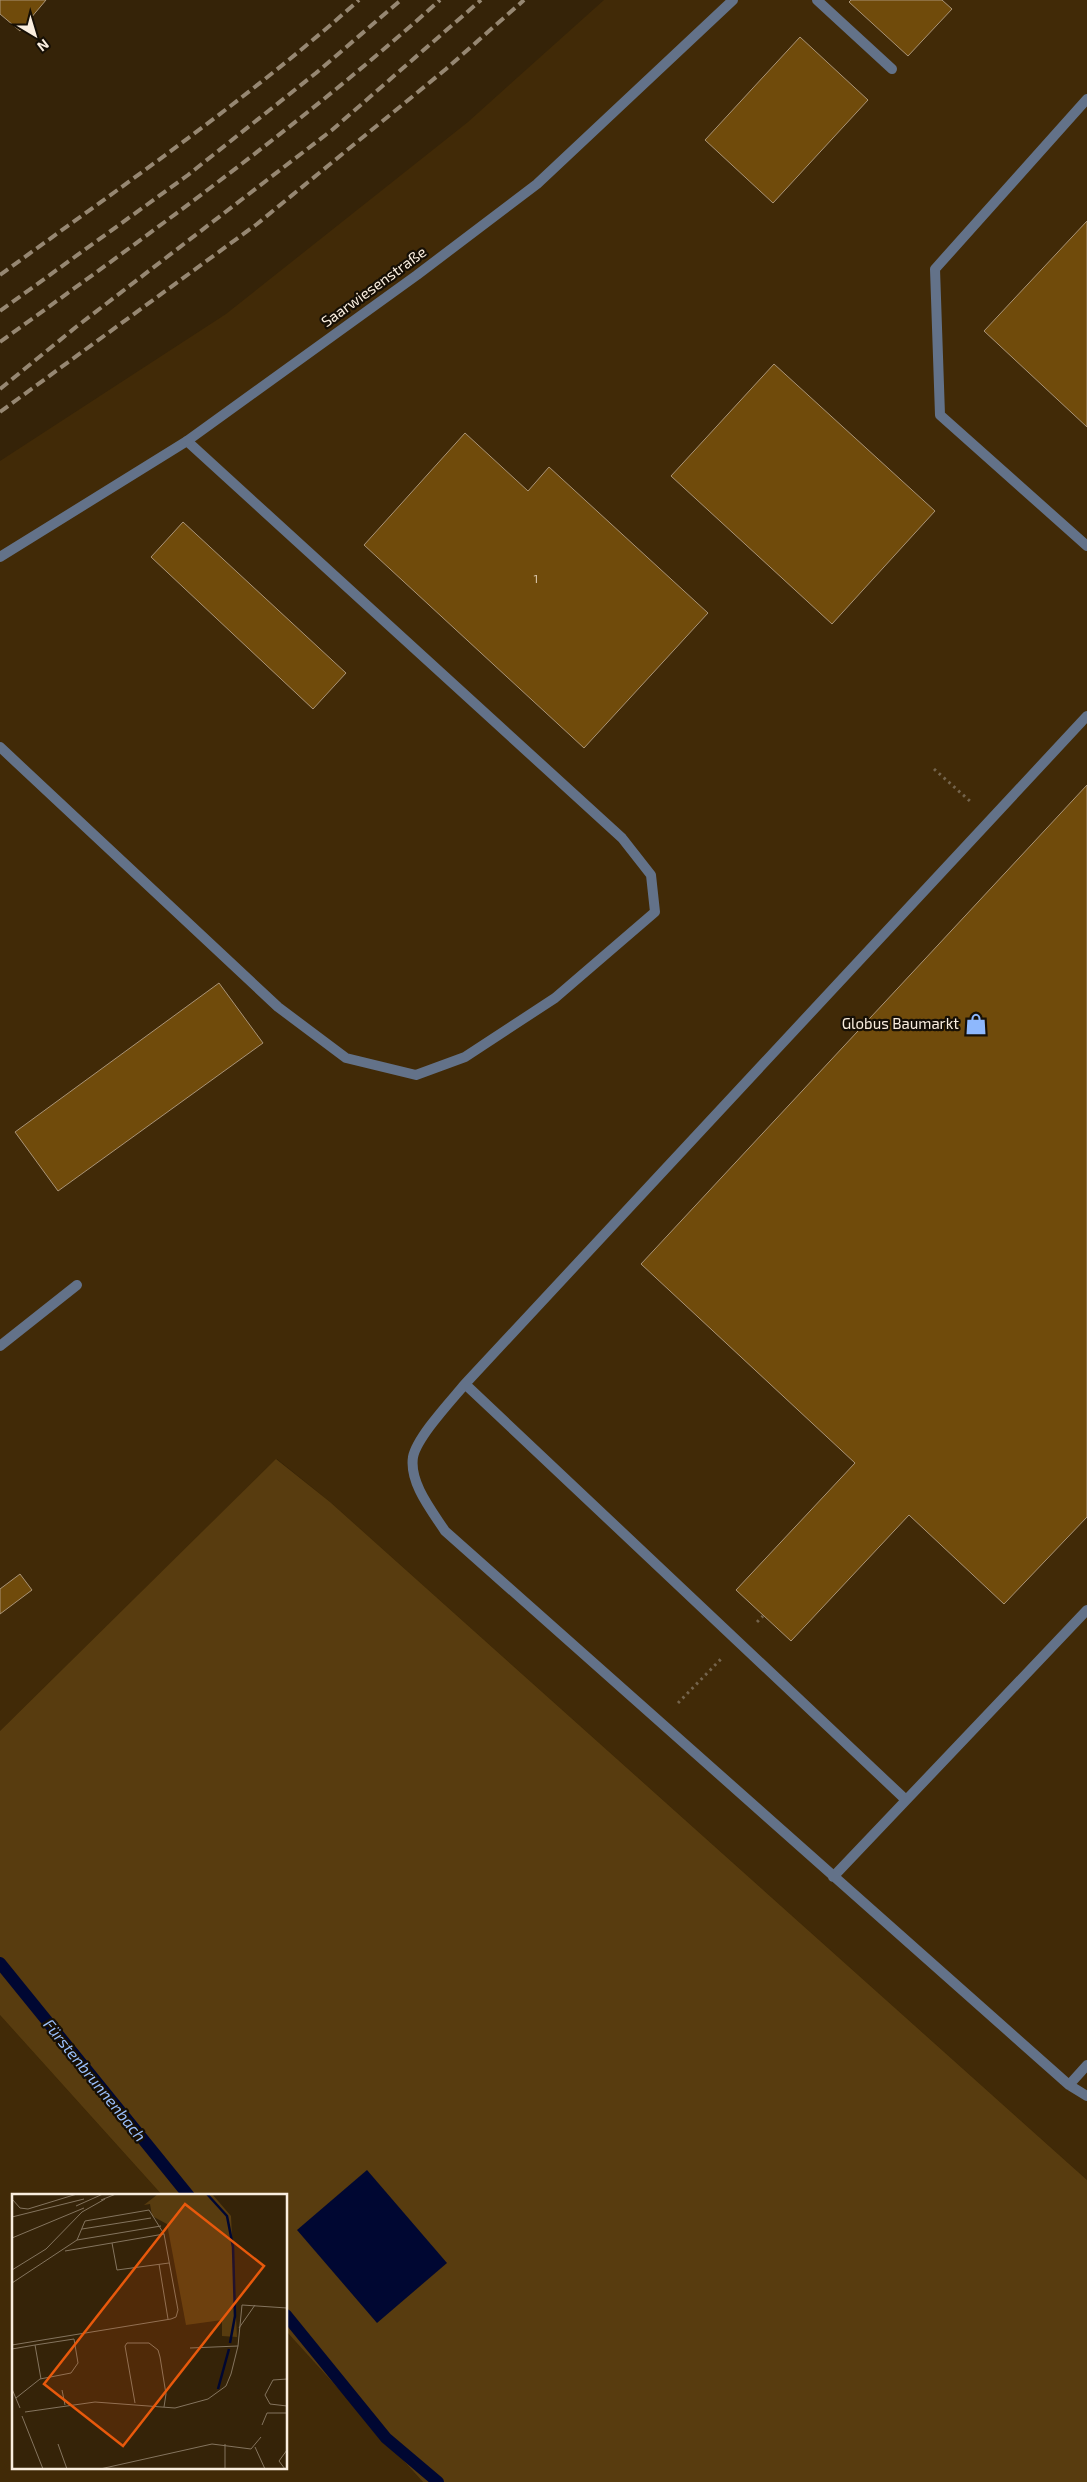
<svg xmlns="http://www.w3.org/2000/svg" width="1087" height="2482" viewBox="0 0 1087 2482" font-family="'Exo 2',sans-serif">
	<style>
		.built { fill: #412a07 }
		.green { fill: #583c0f }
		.water { fill: #000732 }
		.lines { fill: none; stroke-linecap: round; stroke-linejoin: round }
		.stream { stroke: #000732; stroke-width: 12 }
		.building { fill: #704b0b; stroke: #aa9477 }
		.path { stroke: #74644d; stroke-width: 3; stroke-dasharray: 2.5 4; stroke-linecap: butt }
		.lane { stroke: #637289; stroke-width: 10 }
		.street { stroke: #637289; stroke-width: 10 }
		.rail { stroke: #968772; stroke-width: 4; stroke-dasharray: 10 5; stroke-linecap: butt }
		.labels { text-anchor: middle; stroke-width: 4.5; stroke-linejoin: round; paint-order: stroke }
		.number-label { font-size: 12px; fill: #d8c5aa }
		.street-label { font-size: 15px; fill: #faeedf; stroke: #160f05 }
		.poi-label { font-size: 15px; fill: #faeedf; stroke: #160f05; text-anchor: end }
		.water-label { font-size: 16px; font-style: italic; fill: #9abffb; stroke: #160f05 }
		.inset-river { fill: none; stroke: #000732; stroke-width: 2.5 }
		.inset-road { fill: none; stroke: #84745e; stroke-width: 1 }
		.view { fill: #e8590c; fill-opacity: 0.15; stroke: #e8590c; stroke-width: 2.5 }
		.inset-edge { fill: none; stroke: #faeedf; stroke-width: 2.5 }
	</style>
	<rect width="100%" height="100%" fill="#352308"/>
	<path class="built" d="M604 0H1087V2180L330 1502 277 1459 0 1731V461L226 314 468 122Z
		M0 2015 163 2196H14V2468H286V2331L423 2482H0Z"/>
	<path class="green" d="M276 1459 330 1502 1087 2180V2482H423L286 2331V2196H163L0 2015V1731Z"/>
	<path class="water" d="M367 2170 447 2263 377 2323 297 2230Z"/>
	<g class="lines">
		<path class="stream" d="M0 1963 189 2196
			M286 2315 386 2438 438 2482"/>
	</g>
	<path class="building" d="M0 0H46L20 31 0 14Z
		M851 0H942L952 9 908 56 849 2Z
		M800 37 868 100 773 203 705 140Z
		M1087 221V427L984 331Z
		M774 364 935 511 832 624 671 476Z
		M465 433 528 491 549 467 708 613 584 748 364 545Z
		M183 522 346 673 313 709 151 557Z
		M1087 785V1517L1004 1604 909 1515 791 1641 736 1590 855 1463 641 1264Z
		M219 983 263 1043 58 1191 15 1132Z
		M20 1574 32 1590 0 1614V1589Z"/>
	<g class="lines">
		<path class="path" d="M934 769 971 802
			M757 1622 763 1616
			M678 1703 721 1659"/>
		<path class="lane" d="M817 0 892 69
			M1087 99 935 269 940 415 1087 546
			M1087 716 465 1384C451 1401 417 1437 413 1457 409 1483 432 1511 445 1531L1069 2085 1087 2096
			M0 747 278 1007 346 1058 416 1075 465 1057 555 998 655 912 651 875 622 838 187 441
			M0 1346 77 1285
			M465 1384 906 1800
			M833 1877 1087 1610
			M1069 2085 1087 2065"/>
		<path class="street" d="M0 557 187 441 417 275 537 184 733 0"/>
		<path class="rail" d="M0 275C122 186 246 101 359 0
			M0 311 188 175 316 73 401 0
			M0 342C151 233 301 125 440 0
			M0 389 76 327 332 130 481 0
			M0 412 257 224 446 69 524 0"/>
	</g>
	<defs>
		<g id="shop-bare" transform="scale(1.725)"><path d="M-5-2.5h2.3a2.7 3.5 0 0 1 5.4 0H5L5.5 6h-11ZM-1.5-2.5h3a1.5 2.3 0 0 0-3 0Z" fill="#8eb8fd" stroke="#160f05" stroke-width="2.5" paint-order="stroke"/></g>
	</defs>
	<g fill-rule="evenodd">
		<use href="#shop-bare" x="976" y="1024"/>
	</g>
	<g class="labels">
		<g class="number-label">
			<text x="536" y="583">1</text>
		</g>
		<g class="street-label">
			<text transform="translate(374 287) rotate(-36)" y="5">Saarwiesenstraße</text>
		</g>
		<g class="poi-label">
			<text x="959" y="1029">Globus Baumarkt</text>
		</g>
		<g class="water-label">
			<text transform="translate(95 2080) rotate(51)" y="6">Fürstenbrunnenbach</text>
		</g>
	</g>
	<g transform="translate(12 2194)">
		<rect width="275" height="275" fill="#352308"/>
		<path d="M146 0H200L219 22 225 143 210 142V126L174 131 155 30 140 22 138 10 132 11Z" fill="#583c0f"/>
		<path class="inset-river" d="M195 0 215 22 221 53 223 122 218 149M206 195 217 155"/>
		<path class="inset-road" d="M0 5 8 14 16 15 65 0M89 6 104 0M64 12 91 0M0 23 72 5M70 35 139 24M0 44 72 14M65 46 149 32M100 49 105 76 157 69M53 57 152 40M147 70 156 125M0 76 34 55 70 18 93 5M0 89 65 46 73 27 137 16 152 40 166 116 164 123 159 125 0 151M227 134 243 111M178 154 226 152M0 155 23 151M275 185 261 186 253 201 258 210 275 212M0 195 8 214M50 196 53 211M4 204 28 185 59 179 66 169 62 145 23 151 29 185M123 209 113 152 115 149H137L146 156 148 163 154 200 152 213M13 218 83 208 163 214 196 205 214 192 219 180 226 152 230 111 275 114M10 222 31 275M250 231 255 219H275M46 250 55 275M243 253 253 275M88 275 200 250 239 255 249 243M213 275V250M273 275 267 267 275 256"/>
		<path class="view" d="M173 10 252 72 111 252 32 190Z"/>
		<rect width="275" height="275" class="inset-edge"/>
	</g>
	<g transform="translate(35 35) rotate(142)" stroke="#160f05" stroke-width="4" paint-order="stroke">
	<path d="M0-4L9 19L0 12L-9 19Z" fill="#faeedf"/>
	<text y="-8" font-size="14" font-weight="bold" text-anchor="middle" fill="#faeedf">N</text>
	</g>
</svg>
